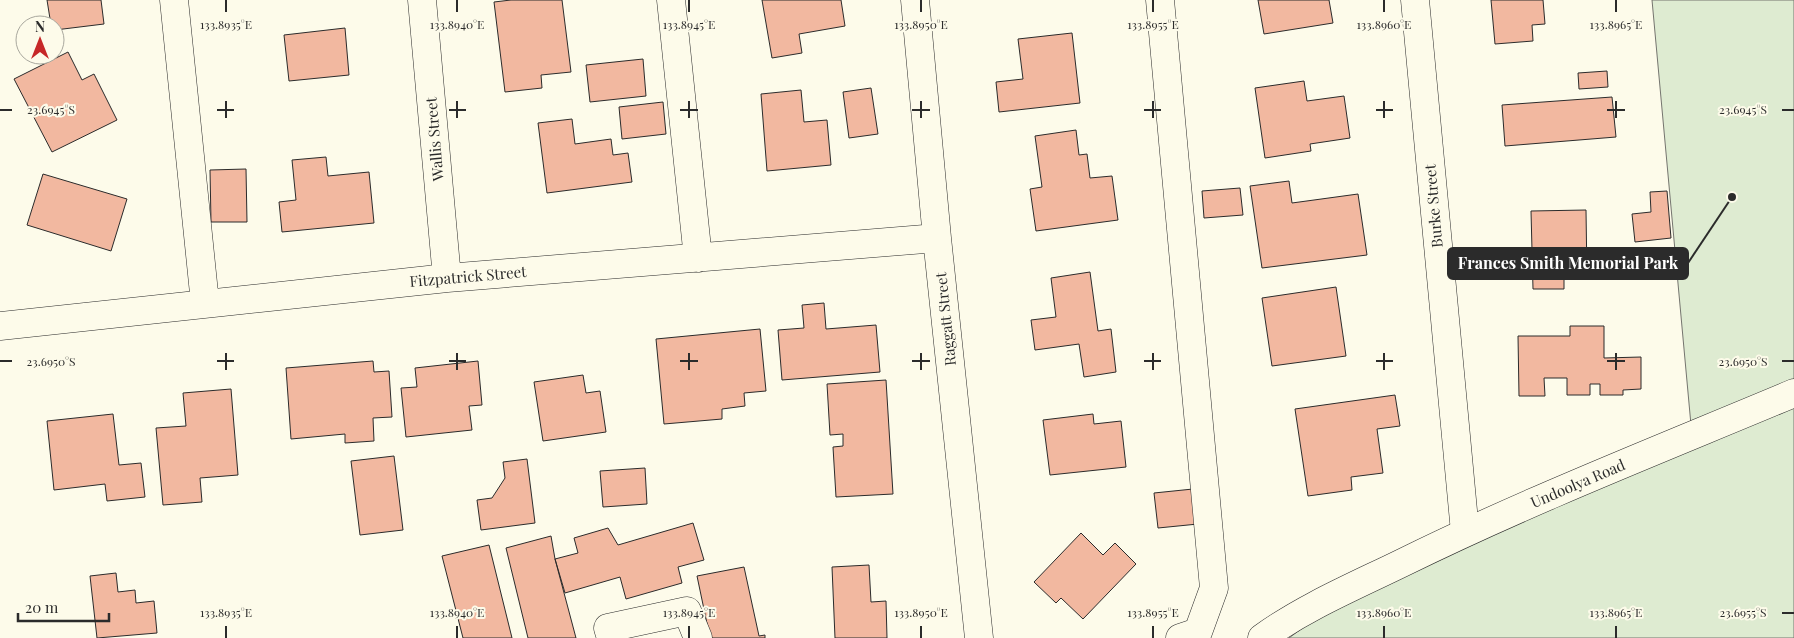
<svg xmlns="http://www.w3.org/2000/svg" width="1794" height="638" viewBox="0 0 1794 638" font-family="'Playfair Display',serif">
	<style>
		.green { fill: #deebd1; stroke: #74746e }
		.building { fill: #f2b8a0; stroke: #2b2b2b }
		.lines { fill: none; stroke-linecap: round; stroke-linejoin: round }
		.minor-casing { stroke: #2b2b2b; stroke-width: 29 }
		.major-casing { stroke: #2b2b2b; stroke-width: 29 }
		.minor { stroke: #fdfbea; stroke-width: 28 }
		.major { stroke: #fdfbea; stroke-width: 28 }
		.ticks { fill: none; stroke: #2b2b2b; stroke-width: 2 }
		.labels { text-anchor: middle; stroke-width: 4; stroke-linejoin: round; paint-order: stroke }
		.street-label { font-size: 15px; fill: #2b2b2b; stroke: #fdfbea }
		.ticks-label { font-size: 12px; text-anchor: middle; fill: #2b2b2b; stroke: #fdfbea; stroke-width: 4; stroke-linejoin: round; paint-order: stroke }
		.leader { fill: none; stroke: #2b2b2b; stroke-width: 2 }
		.callout-dot { fill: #2b2b2b; stroke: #fdfbea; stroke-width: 2 }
		.callout { fill: #2b2b2b; stroke: #2b2b2b; stroke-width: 2 }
		.callout-label { font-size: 16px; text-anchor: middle; font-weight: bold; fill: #fff }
	</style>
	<rect width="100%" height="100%" fill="#fdfbea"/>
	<path class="green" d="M1652 0H1794V638H1289L1365 581 1692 436Z"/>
	<path class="building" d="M47 0H101L104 24 55 30V25H51Z
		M511 0H562L571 72 541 75 542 88 505 92 494 2Z
		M762 0H841L845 26 799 34 802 53 772 58Z
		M1258 0H1329L1333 23 1264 34Z
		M1491 0H1543L1545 24 1532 25 1533 41 1495 44Z
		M345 28 349 75 289 81 284 35Z
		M1072 33 1080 103 999 112 996 82 1023 79 1018 39Z
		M68 52 82 80 94 74 117 120 52 152 14 79Z
		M643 59 646 96 590 102 586 65Z
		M1607 71 1608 87 1579 89 1578 73Z
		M1304 81 1307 101 1344 96 1350 138 1310 144 1311 151 1265 158 1255 88Z
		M871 88 878 134 849 138 843 92Z
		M801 90 804 122 827 120 831 165 767 171 761 94Z
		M1612 97 1616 137 1505 146 1502 105Z
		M663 102 666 134 622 139 619 107Z
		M572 119 575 144 611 139 613 155 628 153 632 182 547 193 538 123Z
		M1076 130 1079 155 1087 154 1090 178 1112 176 1118 220 1036 231 1030 189 1042 187 1035 136Z
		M326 157 328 176 369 172 374 223 282 232 279 202 296 200 292 160Z
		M246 169 247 222H211L210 170Z
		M43 174 127 199 111 251 27 225Z
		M1289 181 1292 203 1358 194 1367 255 1262 268 1250 186Z
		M1240 188 1243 215 1204 218 1202 191Z
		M1667 191 1671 238 1635 242 1632 214 1651 212 1650 192Z
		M1586 210 1587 278H1564V289H1533L1531 211Z
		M1090 272 1098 331 1111 329 1116 372 1084 377 1079 344 1035 350 1031 320 1056 317 1051 278Z
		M1336 287 1346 356 1272 366 1262 298Z
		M824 303 826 329 876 325 880 372 782 380 778 330 804 328 802 305Z
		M1570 326H1604V358L1641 357V389L1623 390V395H1600V384H1590V395H1567V378H1544L1545 396H1519L1518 336H1570Z
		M760 329 766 391 744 393 745 406 722 409V419L664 424 656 339Z
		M373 361 374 372 389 371 392 417 373 418 374 441 345 443V434L291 439 286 368Z
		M478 361 482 405 469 406 472 430 406 437 401 388 417 387 415 368Z
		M583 375 586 393 600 391 606 432 543 441 534 382Z
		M886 380 893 494 836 497 833 447 843 446V434L830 435 827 384Z
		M231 389 238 475 200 478 202 502 163 505 156 428 186 426 183 393Z
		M1395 395 1400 426 1377 429 1383 473 1351 477 1352 490 1308 496 1295 409Z
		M113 414 119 465 141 463 145 497 107 501 105 484 54 490 47 421Z
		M1093 414 1094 424 1121 421 1126 467 1050 475 1043 420Z
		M394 456 403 530 360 535 351 461Z
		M527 459 535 523 481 530 477 500 492 498 505 478 503 462Z
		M645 468 647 504 603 507 600 471Z
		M1193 489 1198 524 1158 528 1154 493Z
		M693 523 704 560 678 567 682 583 626 599 620 577 565 593 555 559 578 553 574 538 608 528 618 545Z
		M1081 533 1103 555 1115 543 1136 564 1083 619 1061 598 1056 603 1034 582Z
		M551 536 555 559 576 638H528L506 548Z
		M489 545 512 638H463L442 556Z
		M869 565 871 602 886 601 887 638H835L832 567Z
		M744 567 759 636 765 635V638H710L697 576Z
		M116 573 118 592 135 590 136 603 154 601 157 633 97 638 90 576Z"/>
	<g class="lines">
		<g class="minor-casing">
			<path id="minor" d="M174 0 205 303
				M422 0 447 278
				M671 0 698 258
				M915 0 937 238 979 638
				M1160 0 1214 588 1198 632 1180 638
				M1415 0 1465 532
				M0 326 447 278 937 238
				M611 638 608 628 687 611 698 638"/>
		</g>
		<g class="major-casing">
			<path id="major" d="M1262 638C1305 607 1355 586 1402 563 1530 500 1663 448 1794 393"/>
		</g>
		<use href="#minor" class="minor"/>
		<use href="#major" class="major"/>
	</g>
	<path class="ticks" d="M226 0V12M457 0V12M689 0V12M921 0V12M1153 0V12M1384 0V12M1616 0V12M226 101V118M457 101V118M689 101V118M921 101V118M1153 101V118M1384 101V118M1616 101V118M0 110H12M217 110H234M449 110H466M680 110H698M912 110H930M1144 110H1161M1376 110H1393M1607 110H1625M1782 110H1794M226 353V370M457 353V370M689 353V370M921 353V370M1153 353V370M1384 353V370M1616 353V370M0 361H12M217 361H234M449 361H466M680 361H698M912 361H930M1144 361H1161M1376 361H1393M1607 361H1625M1782 361H1794M1782 613H1794M226 626V638M457 626V638M689 626V638M921 626V638M1153 626V638M1384 626V638M1616 626V638"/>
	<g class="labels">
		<g class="street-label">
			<text transform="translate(435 139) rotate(-95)" y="5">Wallis Street</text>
			<text transform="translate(1434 206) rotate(-95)" y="5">Burke Street</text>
			<text transform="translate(468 277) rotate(-5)" y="5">Fitzpatrick Street</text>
			<text transform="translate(946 319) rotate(-96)" y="5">Raggatt Street</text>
			<text transform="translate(1578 484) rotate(-23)" y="5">Undoolya Road</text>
		</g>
	</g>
	<g class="ticks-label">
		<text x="226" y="29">133.8935°E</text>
		<text x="457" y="29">133.8940°E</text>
		<text x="689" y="29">133.8945°E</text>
		<text x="921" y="29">133.8950°E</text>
		<text x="1153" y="29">133.8955°E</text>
		<text x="1384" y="29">133.8960°E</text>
		<text x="1616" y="29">133.8965°E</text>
		<text x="51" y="114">23.6945°S</text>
		<text x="1743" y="114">23.6945°S</text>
		<text x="51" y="366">23.6950°S</text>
		<text x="1743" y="366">23.6950°S</text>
		<text x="1743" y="617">23.6955°S</text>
		<text x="226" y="617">133.8935°E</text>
		<text x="457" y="617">133.8940°E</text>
		<text x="689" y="617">133.8945°E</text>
		<text x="921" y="617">133.8950°E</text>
		<text x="1153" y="617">133.8955°E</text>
		<text x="1384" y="617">133.8960°E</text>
		<text x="1616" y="617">133.8965°E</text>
	</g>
	<path class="leader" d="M1732 197L1688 263"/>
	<circle class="callout-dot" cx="1732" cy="197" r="5"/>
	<rect class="callout" x="1448" y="248" width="240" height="31" rx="5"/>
	<g class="callout-label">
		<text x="1568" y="269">Frances Smith Memorial Park</text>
	</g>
	<g transform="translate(40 40)"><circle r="24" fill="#fdfbea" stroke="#a9a89e"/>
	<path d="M0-4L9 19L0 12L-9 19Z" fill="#c62828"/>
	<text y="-8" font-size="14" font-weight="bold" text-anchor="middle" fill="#2b2b2b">N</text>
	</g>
	<path d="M18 613v8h91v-8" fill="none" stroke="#2b2b2b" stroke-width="2.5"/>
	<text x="25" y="613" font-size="15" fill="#2b2b2b" stroke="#fdfbea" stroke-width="4" paint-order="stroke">20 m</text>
</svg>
